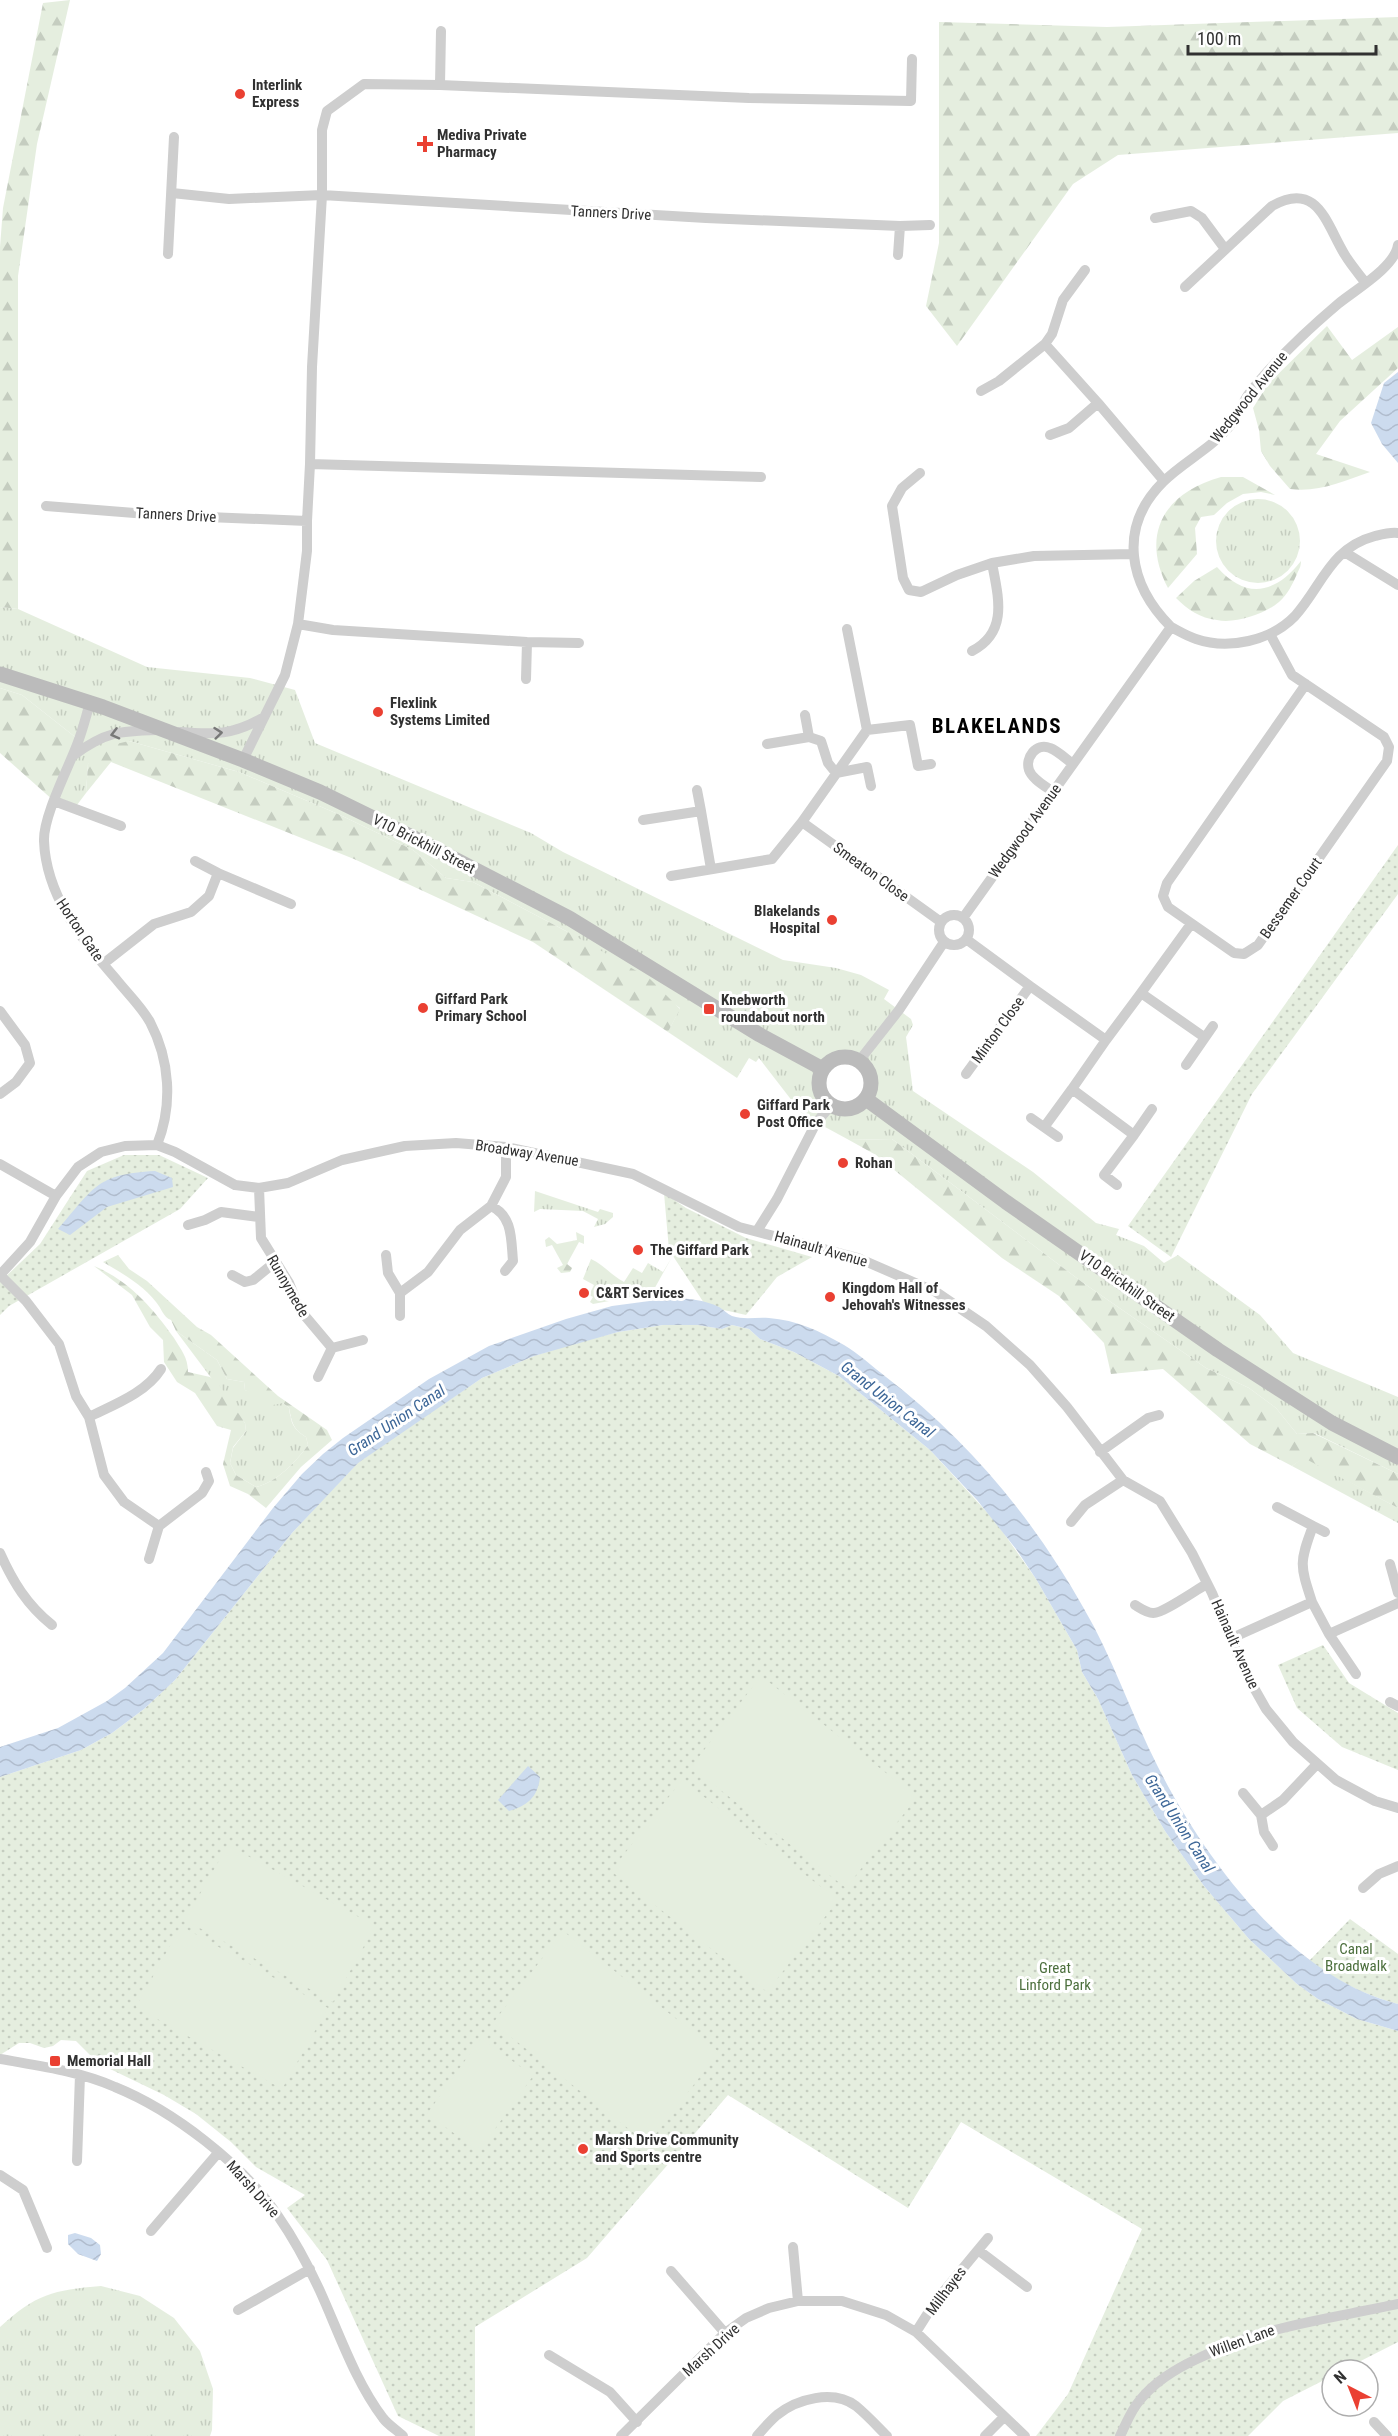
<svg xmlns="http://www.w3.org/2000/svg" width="1398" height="2436" viewBox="0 0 1398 2436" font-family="'Roboto Condensed',sans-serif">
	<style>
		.grass { fill: url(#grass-tufts); fill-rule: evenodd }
		.forest { fill: url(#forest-firs) }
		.park { fill: url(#park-dots) }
		.garden { fill: #e5eedf }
		.water { fill: url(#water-waves) }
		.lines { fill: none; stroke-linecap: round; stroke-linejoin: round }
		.street { stroke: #cecece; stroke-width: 10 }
		.secondary { stroke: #bbb; stroke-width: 15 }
		.oneway { stroke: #787878 }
		.poi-dot { fill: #ea4032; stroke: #fff; stroke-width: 2 }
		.labels { text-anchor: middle; stroke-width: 6; stroke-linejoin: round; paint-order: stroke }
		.poi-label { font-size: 15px; font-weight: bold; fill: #313131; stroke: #fff; text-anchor: start }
		.street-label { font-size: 15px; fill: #313131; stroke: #fff }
		.park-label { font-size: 15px; fill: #4c6f3d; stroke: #fff }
		.water-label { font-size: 16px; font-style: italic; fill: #3c6697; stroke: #fff }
		.district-label { font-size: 21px; font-weight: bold; letter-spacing: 1.5px; fill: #000; stroke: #fff }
	</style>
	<defs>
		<pattern id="grass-tufts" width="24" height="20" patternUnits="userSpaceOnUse" patternTransform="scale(1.5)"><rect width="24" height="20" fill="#e5eedf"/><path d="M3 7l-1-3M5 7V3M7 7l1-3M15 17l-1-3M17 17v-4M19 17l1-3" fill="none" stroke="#c5cdc0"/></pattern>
		<pattern id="forest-firs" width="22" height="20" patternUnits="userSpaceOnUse" patternTransform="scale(1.5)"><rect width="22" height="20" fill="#e5eedf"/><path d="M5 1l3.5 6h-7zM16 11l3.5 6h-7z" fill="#c5cdc0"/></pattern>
		<pattern id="park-dots" width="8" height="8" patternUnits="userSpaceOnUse" patternTransform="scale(1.5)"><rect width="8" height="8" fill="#e5eedf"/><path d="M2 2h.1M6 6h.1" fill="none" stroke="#c5cdc0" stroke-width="1.8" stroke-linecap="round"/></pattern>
		<pattern id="water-waves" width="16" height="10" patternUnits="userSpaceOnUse" patternTransform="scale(1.5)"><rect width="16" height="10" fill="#ccdbee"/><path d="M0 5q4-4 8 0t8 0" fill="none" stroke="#b0bccd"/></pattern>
	</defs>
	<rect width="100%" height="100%" fill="#fff"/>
	<path class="grass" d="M1216 541a42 42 0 1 1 84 0a42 42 0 1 1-84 0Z
		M0 607 18 609 147 667 250 678 295 690 315 743 531 833 563 852 783 960 836 968 861 975 889 990 884 999 911 1019 913 1025 906 1037 913 1091 1033 1172 1096 1223 1119 1229 1116 1235 1144 1246 1164 1263 1178 1255 1260 1315 1293 1353 1398 1397V1474L1314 1433 1297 1434 1276 1408 1249 1388 1206 1368 1082 1282 892 1139 849 1140 803 1115 759 1058 756 1062 749 1058 737 1078 668 1032 680 1008 566 931 473 882 446 878 413 850 338 814 239 772 129 741 88 764 86 793 74 809 54 801 79 740 22 695 0 688ZM840 1057C881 1054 880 1111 843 1109 835 1108 828 1104 823 1098 812 1081 823 1063 840 1057Z
		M535 1191 598 1212 600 1209 613 1213V1217L605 1224 594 1227 598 1219 583 1211 540 1209 534 1212Z
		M672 1257 652 1293 593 1304 590 1302 593 1297 589 1295 594 1285 583 1279 591 1259C604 1265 611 1275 624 1282L633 1268 642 1273 648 1263 663 1272Z
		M176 1331 217 1360 227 1379 244 1382 245 1390 283 1403 289 1408C291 1423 293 1429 306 1437L308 1445C296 1462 277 1482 256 1487L236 1475 230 1463 233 1448 246 1431 245 1423Z
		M1304 1457 1398 1508V1523L1292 1466Z
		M101 2286 140 2296 174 2318 200 2351 213 2389 212 2430 210 2436H0V2327C36 2294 53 2290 101 2286Z"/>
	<path class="forest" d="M70 0 37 144 18 276V609L0 607V247L3 208 43 3Z
		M1398 17V133L1118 155 1073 184 957 346 926 306 939 243V22L1107 27Z
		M1327 326 1352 360 1398 327V368L1340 421 1316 454 1370 472C1344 481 1318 493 1290 489L1270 466 1261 451 1259 430 1253 408 1268 384Z
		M1221 477H1243L1275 495 1261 492 1243 494 1227 503 1214 515 1201 517 1195 528 1197 554 1168 588C1140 534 1164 493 1221 477Z
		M1301 561C1301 567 1299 569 1297 574 1292 585 1288 594 1279 602 1265 614 1235 624 1217 620 1200 618 1188 610 1176 598L1194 581 1217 567C1246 600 1275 594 1301 561Z
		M0 688 22 695 79 740 54 801 0 753Z
		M129 741 239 772 338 814 413 850 446 878 473 882 566 931 649 978 680 1009 668 1032 533 942 354 859 111 762 86 793 88 764 99 748Z
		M892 1139 1082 1282 1206 1368 1249 1388 1276 1408 1297 1434 1313 1433 1398 1474V1508L1304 1458 1292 1466 1250 1444 1163 1369 1111 1374 1104 1343 1059 1296 1002 1258 876 1155 849 1140Z
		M576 1232 584 1236V1244L579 1242 567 1264 572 1268 570 1272 561 1273 557 1268 563 1265 552 1245 546 1247 545 1240 549 1237 557 1244 577 1240Z
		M118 1255 129 1269 147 1281 197 1327 211 1335 278 1396 327 1430 332 1440 301 1467 266 1508 248 1494 230 1486 223 1464 231 1430 217 1426 195 1393 177 1382 164 1362 163 1340 150 1327 132 1295 94 1266C128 1280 153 1308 174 1338 181 1350 188 1357 188 1372L210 1377 217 1382 245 1423 246 1431 233 1447 230 1463 236 1475 256 1487C277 1482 296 1462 308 1445L306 1437C293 1429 292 1423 289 1408L283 1403 273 1405 245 1390 244 1382 227 1379 217 1360 176 1331 171 1320C163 1317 162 1309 156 1302 143 1285 122 1273 103 1262Z"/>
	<path class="park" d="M1398 845V894L1252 1094 1171 1257 1128 1226Z
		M124 1155H159L208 1178 180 1209 9 1306 0 1315V1282L40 1244 87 1171Z
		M664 1193 686 1208 746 1238 812 1257 777 1277 746 1315 706 1306 669 1250Z
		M663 1325H698L722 1329 732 1325 749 1329 760 1339 794 1352 839 1376 930 1450 995 1521 1036 1579 1077 1650 1082 1672 1098 1699 1132 1775 1165 1831 1204 1886 1249 1939 1297 1984 1318 1999 1357 2019 1398 2031V2342L1343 2370H1332V2376L1283 2401 1248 2436H1036L1068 2394 1142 2229 961 2122 908 2208 728 2095 587 2258 475 2327V2436H439L398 2416 327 2260 287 2208 305 2195 256 2167 231 2142 196 2114 164 2095 106 2067 93 2058 76 2041 61 2040 53 2046 44 2048 30 2043H19L0 2055V1777L81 1750 112 1733 144 1709 175 1680 292 1533 328 1494 358 1463 388 1441 482 1378 534 1356 578 1342 618 1332Z
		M1323 1645 1349 1683 1398 1713V1770L1342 1747 1297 1708 1278 1665Z
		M1350 1919 1398 1954V2004C1364 1995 1338 1981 1309 1961Z"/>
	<path class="garden" d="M761 1676 917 1797 846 1888 691 1767Z
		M682 1780 838 1900 767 1992 611 1871Z
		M228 1845 375 1926 333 2002 185 1920Z
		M181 1926 328 2008 282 2089 136 2007Z
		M563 1931 719 2052 648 2144 493 2023Z
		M481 2038 533 2076 479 2151 427 2114Z"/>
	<path class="water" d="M1398 372V463L1382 444 1371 423 1384 383Z
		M155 1171 172 1178 173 1187 107 1207 70 1235 58 1229C94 1188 96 1174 155 1171Z
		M672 1298C687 1298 705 1300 719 1307 723 1309 727 1314 732 1316 744 1320 756 1317 769 1318 796 1320 820 1331 844 1345 859 1354 872 1366 886 1377 967 1439 1033 1518 1083 1607 1113 1658 1131 1714 1158 1767 1205 1860 1292 1978 1398 2004V2031L1357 2019 1318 1999 1297 1984 1249 1939 1204 1886 1165 1831 1132 1775 1098 1699 1082 1672 1077 1650 1036 1579 1016 1549 977 1500 930 1450 839 1376 794 1352 760 1339 749 1329 732 1325 722 1329 698 1325H663L618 1332 534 1356 482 1378 358 1463 292 1533 175 1680 144 1709 112 1733 81 1750 0 1777V1747L58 1728 107 1701 125 1688 163 1653 273 1508 302 1474 323 1454 343 1438 429 1379 489 1346 566 1319 612 1306Z
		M528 1766 540 1777C538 1797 527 1806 509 1811L498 1800Z
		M75 2233 91 2238 100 2245 101 2254 97 2261 78 2254 68 2244V2235Z"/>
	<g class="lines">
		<path class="street" d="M440 85 441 31
			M172 193 229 199 322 195V130L327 111 364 84 440 85 749 98 911 101 912 59
			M1155 218 1191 211 1202 218 1225 249
			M900 226 930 225
			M168 254 174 137
			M1185 287 1272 206C1318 180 1326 224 1345 255 1351 265 1358 273 1365 282
			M981 391 999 381 1045 344
			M1098 403 1164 481
			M1050 435 1069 428 1098 403 1045 344 1052 334 1063 300 1085 270
			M920 473 902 488 892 506 903 578 909 590 921 592 957 575 992 563C998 596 1009 632 972 651
			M761 477 310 464 312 367 322 195 706 218 900 226 898 255
			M46 506 160 515 307 521 310 464
			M307 521V551L298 624 333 630 527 642 579 643
			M1346 553 1398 585
			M992 563 1034 556 1133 554
			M1171 627C1129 585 1117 528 1163 482 1184 461 1213 448 1232 423 1238 414 1242 404 1248 395 1274 361 1305 332 1338 304 1355 290 1395 267 1398 245
			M847 629 867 730
			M1270 634 1292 675 1384 737 1389 747 1387 761 1258 945 1244 954 1234 953 1168 907 1163 896 1167 883 1306 684
			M526 679 527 642
			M90 703C86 716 83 729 78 742 69 767 43 816 44 841 46 895 81 939 116 979 127 993 141 1006 150 1022 170 1060 173 1105 157 1145
			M180 732C214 735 234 735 264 717
			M809 737 821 741 828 763 836 773 867 767 871 786
			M767 744 809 737 805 715
			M74 755C105 732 119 731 157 730
			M243 760 285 675 298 624
			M931 764 918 766 910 725 867 730 802 822 941 922
			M697 790 701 811
			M1053 792C1045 786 1032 779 1029 770 1025 758 1036 742 1050 748 1058 751 1066 759 1073 764
			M54 801 121 826
			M643 820 701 811 711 869
			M195 861 218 873
			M671 876 772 859 802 822
			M939 930a15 15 0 1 1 30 0a15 15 0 1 1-30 0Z
			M963 918 1171 627C1179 631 1187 636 1196 639 1228 650 1271 641 1295 616 1322 586 1330 548 1375 536 1383 534 1390 532 1398 533
			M966 939 1030 986
			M103 964 154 924 191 912 209 896 218 873 291 904
			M1141 993 1191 924
			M0 1011 25 1045 30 1063 16 1082 0 1094
			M1106 1040 1141 993 1204 1037
			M859 1061 899 1010 944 942
			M1186 1065 1213 1026
			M966 1074 1030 986 1106 1040 1072 1089 1134 1135 1104 1175 1117 1185
			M1031 1118 1058 1137
			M1045 1126 1072 1089
			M1134 1135 1152 1109
			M0 1164 56 1196
			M259 1188 261 1238 289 1283 300 1310 332 1348 318 1377
			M491 1206C513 1216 511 1240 513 1261L505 1271
			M188 1225 205 1220 221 1212 259 1217
			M757 1231 777 1199 816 1123 831 1105
			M386 1255 388 1273 400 1293
			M0 1275 30 1242 56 1196 78 1167 101 1152 125 1146 157 1145 175 1152 235 1185 259 1188 288 1183 342 1160 405 1146 456 1143 506 1147 633 1174 739 1227 858 1258 936 1292 986 1326 1030 1365 1067 1407 1123 1480 1160 1501 1192 1553 1212 1593 1245 1672 1266 1709 1293 1742 1336 1780 1375 1801 1398 1808
			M0 1275 26 1301 59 1344 76 1396 89 1417 104 1475 124 1502 159 1526 149 1559
			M232 1275 245 1282 253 1280 274 1263
			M400 1316V1293L428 1272 460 1230 491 1206 506 1177V1147
			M332 1348 363 1340
			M89 1417C113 1405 146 1393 161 1369
			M1100 1452 1148 1418 1159 1415
			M1277 1507 1313 1526C1299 1563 1300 1565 1312 1602
			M1071 1522 1085 1505 1123 1480
			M159 1526 202 1493 209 1481 206 1472
			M1313 1526 1325 1532
			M0 1553C13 1582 27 1605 52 1625
			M1390 1564 1398 1593
			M1135 1605C1140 1608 1147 1613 1153 1613 1162 1614 1197 1589 1207 1584
			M1232 1638 1312 1602 1329 1634
			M1356 1674 1329 1634 1398 1603
			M1390 1702 1398 1706
			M1243 1793 1261 1815
			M1273 1846 1264 1832 1261 1815 1283 1800 1317 1764
			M1363 1888 1379 1874 1398 1866
			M0 2059C39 2066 79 2071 115 2087 172 2110 243 2164 278 2216 294 2239 308 2265 320 2291 339 2333 355 2381 383 2418 388 2425 397 2430 403 2436
			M77 2161 80 2075
			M0 2175 23 2190 47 2248
			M151 2231 218 2153
			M793 2247 798 2301
			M978 2250 988 2238
			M671 2271 725 2333
			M238 2310 310 2269
			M916 2332 935 2302 978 2250 1027 2287
			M549 2355 610 2392 637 2422
			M1374 2422 1387 2436
			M621 2436 725 2333 746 2318 769 2308 798 2301H842L886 2315 916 2332 1025 2436
			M757 2436C763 2429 770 2421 777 2415 797 2399 833 2389 856 2406 867 2415 877 2426 887 2436
			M985 2436 1003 2418
			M1120 2436C1126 2424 1131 2410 1140 2400 1156 2380 1177 2368 1199 2358 1263 2326 1329 2319 1398 2304"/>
		<path class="secondary" d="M0 674 103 707 243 760 320 792 410 836 569 918 760 1035 823 1069
			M819 1083a26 26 0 1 1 52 0a26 26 0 1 1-52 0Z
			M866 1099 1006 1202 1218 1350 1332 1423 1398 1457"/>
	</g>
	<defs><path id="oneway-chevron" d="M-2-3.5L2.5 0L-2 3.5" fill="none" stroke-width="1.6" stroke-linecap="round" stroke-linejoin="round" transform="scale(1.5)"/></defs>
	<g class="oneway">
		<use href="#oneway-chevron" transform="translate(218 733) rotate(-6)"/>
		<use href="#oneway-chevron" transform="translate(115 734) rotate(166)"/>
	</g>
	<g class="poi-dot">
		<circle cx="240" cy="94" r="6"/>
		<path d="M422 135h6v6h6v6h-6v6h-6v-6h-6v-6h6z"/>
		<circle cx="378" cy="712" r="6"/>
		<circle cx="832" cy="920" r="6"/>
		<circle cx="423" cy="1008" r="6"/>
		<rect x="703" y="1003" width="12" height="12" rx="3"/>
		<circle cx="745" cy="1114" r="6"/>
		<circle cx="843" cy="1163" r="6"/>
		<circle cx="638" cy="1250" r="6"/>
		<circle cx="584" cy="1293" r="6"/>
		<circle cx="830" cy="1297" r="6"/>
		<rect x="49" y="2055" width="12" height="12" rx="3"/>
		<circle cx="583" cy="2149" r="6"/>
	</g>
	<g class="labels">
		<g class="poi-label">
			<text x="252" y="90">Interlink<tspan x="252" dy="17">Express</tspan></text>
			<text x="437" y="140">Mediva Private<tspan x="437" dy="17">Pharmacy</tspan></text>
			<text x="390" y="708">Flexlink<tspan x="390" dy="17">Systems Limited</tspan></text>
			<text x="820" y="916" text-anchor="end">Blakelands<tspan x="820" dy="17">Hospital</tspan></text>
			<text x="435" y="1004">Giffard Park<tspan x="435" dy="17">Primary School</tspan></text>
			<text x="721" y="1005">Knebworth<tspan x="721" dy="17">roundabout north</tspan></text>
			<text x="757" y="1110">Giffard Park<tspan x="757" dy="17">Post Office</tspan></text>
			<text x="855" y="1168">Rohan</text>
			<text x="650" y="1255">The Giffard Park</text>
			<text x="842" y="1293">Kingdom Hall of<tspan x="842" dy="17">Jehovah's Witnesses</tspan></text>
			<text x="596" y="1298">C&amp;RT Services</text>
			<text x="67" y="2066">Memorial Hall</text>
			<text x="595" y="2145">Marsh Drive Community<tspan x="595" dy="17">and Sports centre</tspan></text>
		</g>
		<g class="street-label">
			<text transform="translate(611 213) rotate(3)" y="5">Tanners Drive</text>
			<text transform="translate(1249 397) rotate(-51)" y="5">Wedgwood Avenue</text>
			<text transform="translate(176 515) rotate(3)" y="5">Tanners Drive</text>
			<text transform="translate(1025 831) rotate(-54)" y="5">Wedgwood Avenue</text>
			<text transform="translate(424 844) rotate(27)" y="5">V10 Brickhill Street</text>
			<text transform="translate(871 872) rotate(36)" y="5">Smeaton Close</text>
			<text transform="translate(1291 898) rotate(-55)" y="5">Bessemer Court</text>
			<text transform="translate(80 930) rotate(56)" y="5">Horton Gate</text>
			<text transform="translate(998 1030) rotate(-54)" y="5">Minton Close</text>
			<text transform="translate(527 1153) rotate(9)" y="5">Broadway Avenue</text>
			<text transform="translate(821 1249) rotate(16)" y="5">Hainault Avenue</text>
			<text transform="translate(288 1286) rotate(60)" y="5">Runnymede</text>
			<text transform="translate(1127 1286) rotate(35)" y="5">V10 Brickhill Street</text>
			<text transform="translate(1235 1644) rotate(66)" y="5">Hainault Avenue</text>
			<text transform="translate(253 2189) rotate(48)" y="5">Marsh Drive</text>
			<text transform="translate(946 2291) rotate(-53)" y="5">Millhayes</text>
			<text transform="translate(1242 2341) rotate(-20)" y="5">Willen Lane</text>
			<text transform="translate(711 2350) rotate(-42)" y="5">Marsh Drive</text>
		</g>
		<g class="park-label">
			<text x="1356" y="1954">Canal<tspan x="1356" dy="17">Broadwalk</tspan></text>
			<text x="1055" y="1973">Great<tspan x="1055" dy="17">Linford Park</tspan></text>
		</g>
		<g class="water-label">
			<text transform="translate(888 1399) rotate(38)" y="6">Grand Union Canal</text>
			<text transform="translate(396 1420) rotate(-34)" y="6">Grand Union Canal</text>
			<text transform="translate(1180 1823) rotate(57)" y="6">Grand Union Canal</text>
		</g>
		<g class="district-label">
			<text x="997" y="733">BLAKELANDS</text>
		</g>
	</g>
	<g transform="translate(1350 2388) rotate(318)"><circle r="28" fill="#ffffff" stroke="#adadad" stroke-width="1.5"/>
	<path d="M0-4.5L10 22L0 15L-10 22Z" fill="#ea4032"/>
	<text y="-9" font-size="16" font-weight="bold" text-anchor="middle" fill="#313131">N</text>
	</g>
	<path d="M1188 45v9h188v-9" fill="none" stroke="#313131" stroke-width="3"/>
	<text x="1197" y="45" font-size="18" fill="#313131" stroke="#ffffff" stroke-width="4.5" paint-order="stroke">100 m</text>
</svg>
